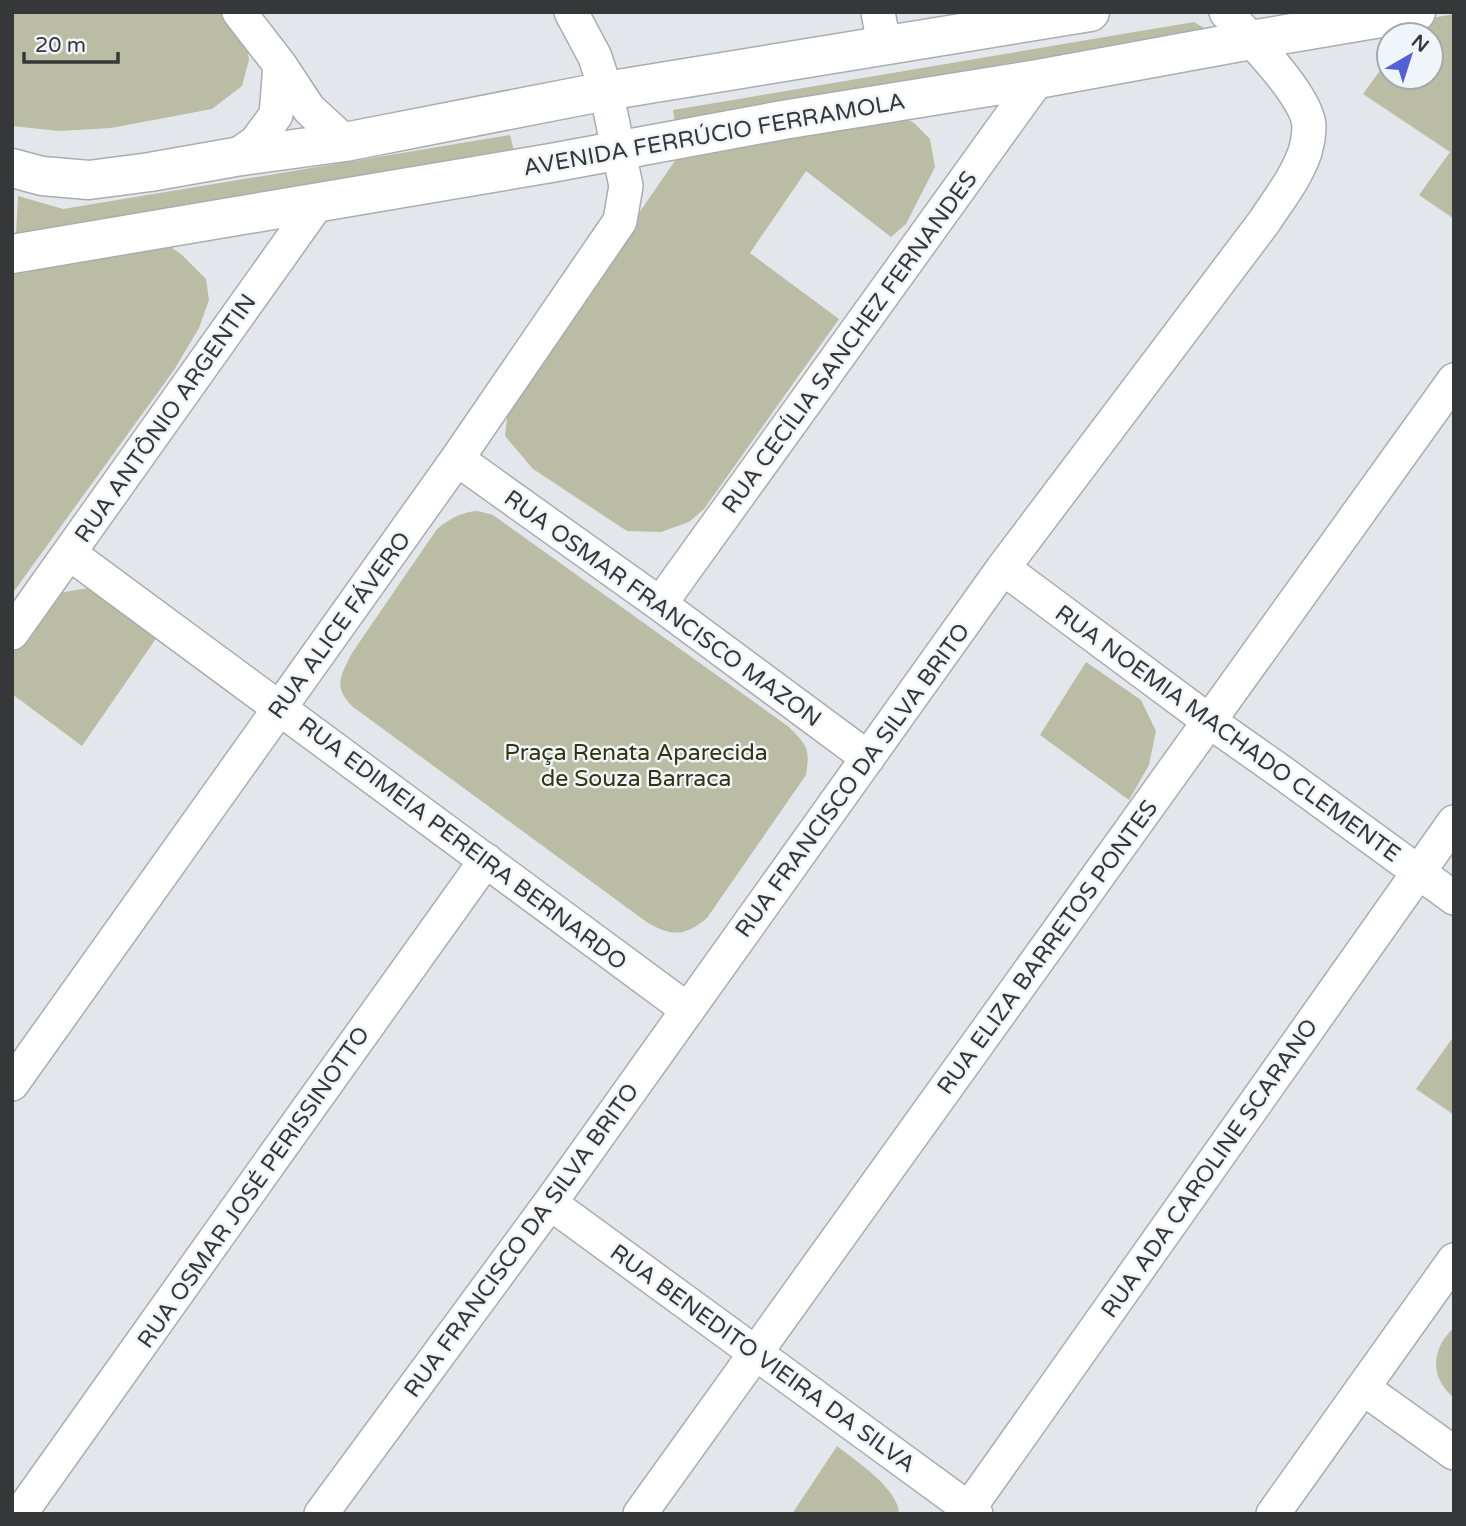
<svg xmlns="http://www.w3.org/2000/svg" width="1466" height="1526" viewBox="0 0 1466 1526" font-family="'Varela Round',sans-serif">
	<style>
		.green { fill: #babda3 }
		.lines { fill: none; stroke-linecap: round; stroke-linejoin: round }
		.street-casing { stroke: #a9adb1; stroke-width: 36 }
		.secondary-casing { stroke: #a9adb1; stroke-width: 41 }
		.street { stroke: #fff; stroke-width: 33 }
		.secondary { stroke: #fff; stroke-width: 38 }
		.labels { text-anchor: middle; stroke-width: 5; stroke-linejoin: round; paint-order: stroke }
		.street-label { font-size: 23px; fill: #353738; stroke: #f0f5f9 }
		.park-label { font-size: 23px; fill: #31340c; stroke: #f0f5f9 }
	</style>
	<rect width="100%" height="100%" fill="#e3e7ec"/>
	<path class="green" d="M12 12H234L245 34 249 60 242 86 212 109 111 128 59 131 12 126Z
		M1454 14V219L1419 195 1450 152 1363 94 1389 58V77H1431V35H1405L1415 21Z
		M1194 22 1204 28 1203 38 676 131 673 110Z
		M887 108 914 123 930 139 935 167 906 224 891 237 806 171 750 253 839 319 704 509 689 522 661 532 627 531 533 469 505 436 509 401 679 155Z
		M510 135 515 155 16 235 18 196 63 209Z
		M168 245 182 255 206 279 209 300 199 328 174 370 12 594V264Z
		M478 511 493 515 789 727C808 747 810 748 806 775L707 918C685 936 673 937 648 923L353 707C333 687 340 677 352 653L437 529C451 518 461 512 478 511Z
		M89 588 113 592 164 627 82 746 12 694V644L58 593Z
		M1086 662 1141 700 1156 731 1149 765 1129 800 1040 735Z
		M1454 1036V1115L1416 1089Z
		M1454 1327V1398C1438 1384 1431 1367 1440 1346 1443 1339 1449 1333 1454 1327Z
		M837 1446C856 1461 899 1489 899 1514H792Z"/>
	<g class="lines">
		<g class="street-casing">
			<path id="street" d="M239 12 280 65 309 109 345 142
				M878 12 884 45
				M235 157 256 142 276 115 280 65
				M457 459 660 604 868 758
				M69 553 688 1010
				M1003 568 1209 721 1280 771 1454 898
				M660 604 1038 79
				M12 633 317 204
				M12 1084 457 459 620 221 626 186 606 91 595 57 571 12
				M550 1203 976 1514
				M1363 1388 1454 1453
				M20 1514 278 1151 486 860
				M321 1514 550 1203 1003 568 1264 222C1279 199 1296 178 1305 152 1307 145 1309 133 1309 125 1306 94 1248 37 1226 12
				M640 1514 1454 380
				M965 1514 1454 822
				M1273 1514 1454 1260"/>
		</g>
		<g class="secondary-casing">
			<path id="secondary" d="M12 168 42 176 89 180 150 172 235 157 345 142 606 91 1090 12
				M12 254 551 163 783 120 1038 79 1251 40 1416 12"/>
		</g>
		<use href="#street" class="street"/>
		<use href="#secondary" class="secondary"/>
	</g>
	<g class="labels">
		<g class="street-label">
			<text transform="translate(714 134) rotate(-10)" y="8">AVENIDA FERRÚCIO FERRAMOLA</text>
			<text transform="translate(849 342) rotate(-54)" y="8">RUA CECÍLIA SANCHEZ FERNANDES</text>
			<text transform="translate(165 418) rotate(-55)" y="8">RUA ANTÔNIO ARGENTIN</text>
			<text transform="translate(663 608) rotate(36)" y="8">RUA OSMAR FRANCISCO MAZON</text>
			<text transform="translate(339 625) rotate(-54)" y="8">RUA ALICE FÁVERO</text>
			<text transform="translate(1228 733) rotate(36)" y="8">RUA NOEMIA MACHADO CLEMENTE</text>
			<text transform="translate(852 780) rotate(-54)" y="8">RUA FRANCISCO DA SILVA BRITO</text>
			<text transform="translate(463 843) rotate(37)" y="8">RUA EDIMEIA PEREIRA BERNARDO</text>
			<text transform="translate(1047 947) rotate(-54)" y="8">RUA ELIZA BARRETOS PONTES</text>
			<text transform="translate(1209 1168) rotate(-55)" y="8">RUA ADA CAROLINE SCARANO</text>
			<text transform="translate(253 1187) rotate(-55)" y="8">RUA OSMAR JOSÉ PERISSINOTTO</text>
			<text transform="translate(521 1240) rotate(-54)" y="8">RUA FRANCISCO DA SILVA BRITO</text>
			<text transform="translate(763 1358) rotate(36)" y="8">RUA BENEDITO VIEIRA DA SILVA</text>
		</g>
		<g class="park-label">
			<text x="636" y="760">Praça Renata Aparecida<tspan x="636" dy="26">de Souza Barraca</tspan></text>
		</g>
	</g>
	<rect width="1466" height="1526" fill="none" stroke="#353738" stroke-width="28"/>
	<g transform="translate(1410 56) rotate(39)"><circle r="33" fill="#f0f5f9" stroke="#a5a9ac" stroke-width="2"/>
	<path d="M0-5L12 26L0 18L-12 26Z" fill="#5261d7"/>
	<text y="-10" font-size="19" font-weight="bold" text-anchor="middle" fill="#353738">N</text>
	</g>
	<path d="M24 52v10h94v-10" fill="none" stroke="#353738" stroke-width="3.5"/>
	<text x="35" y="52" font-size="21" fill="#353738" stroke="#f0f5f9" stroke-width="5" paint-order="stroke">20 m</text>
</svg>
